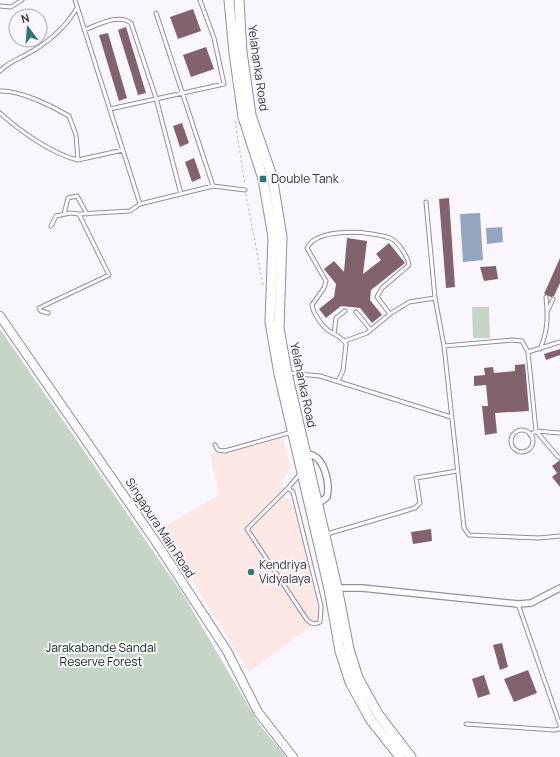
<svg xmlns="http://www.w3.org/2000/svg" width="560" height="757" viewBox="0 0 560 757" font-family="Manrope,sans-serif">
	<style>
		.education { fill: #fee8e6 }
		.green { fill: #c6d6c6 }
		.water { fill: #94a6bf }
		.building { fill: #82636d }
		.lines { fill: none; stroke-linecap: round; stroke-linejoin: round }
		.lane-casing { stroke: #938d9e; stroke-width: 5 }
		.street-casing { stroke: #938d9e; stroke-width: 8 }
		.secondary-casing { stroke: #938d9e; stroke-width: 10 }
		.primary-casing { stroke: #938d9e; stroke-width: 11 }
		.path { stroke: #aca9b1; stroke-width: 1; stroke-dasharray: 2 3; stroke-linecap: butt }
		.lane { stroke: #fff; stroke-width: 3 }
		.street { stroke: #fff; stroke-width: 5.5 }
		.secondary { stroke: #fff; stroke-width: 8 }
		.primary { stroke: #fff; stroke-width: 9 }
		.poi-dot { fill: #2c7678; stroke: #f9f6fe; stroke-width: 1.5 }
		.labels { text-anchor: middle; stroke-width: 4; stroke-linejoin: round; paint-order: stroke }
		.street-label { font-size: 12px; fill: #38353d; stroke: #f9f6fe }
		.poi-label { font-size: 12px; fill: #38353d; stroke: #f9f6fe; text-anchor: start }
		.park-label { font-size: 12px; fill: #0e3211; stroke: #f9f6fe }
	</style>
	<rect width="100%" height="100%" fill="#f9f6fe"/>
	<path class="education" d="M282 434 291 467 281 482 285 496 302 513 325 615 249 672 160 529 219 495 210 455Z"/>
	<path class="green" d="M472 307H489L490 338H473Z
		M0 329 184 596 259 724 286 757H0Z"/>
	<path class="water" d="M480 213 483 260 463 262 460 214Z
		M502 227 503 242 487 244 486 228Z"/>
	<path class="building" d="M193 9 201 31 178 39 170 17Z
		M126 27 146 93 138 95 118 30Z
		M108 33 127 98 119 101 99 35Z
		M206 47 214 69 191 77 183 55Z
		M182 123 189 143 180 147 173 126Z
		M194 158 201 178 192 182 185 162Z
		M449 198 455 287 446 288 439 199Z
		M347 238 367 241 363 274 381 260 376 254 389 243 405 263 371 290 370 300 382 315 372 323 360 308 341 306 326 318 319 309 334 297 336 284 324 269 334 261 344 272Z
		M560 258V283L554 296 551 297 544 294Z
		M496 266 498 279 484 281 480 267Z
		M560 349V355L546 360 544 354Z
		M525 364 529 411 495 413 497 433 485 435 482 406H488L486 385 474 386V376L485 375 484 368 493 367 494 373 515 371V365Z
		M560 460V487L552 477 557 473 552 466Z
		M431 529 432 541 413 544 411 532Z
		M502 643 508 667 500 670 493 645Z
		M528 670 537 693 514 702 504 679Z
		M484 675 490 694 478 698 472 679Z"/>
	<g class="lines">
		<g class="lane-casing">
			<path id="lane" d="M75 0 140 204
				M0 6 11 7 22 0
				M156 13 213 186
				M84 30C98 25 118 13 131 23L156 98 181 194
				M0 71C10 61 17 60 29 53 49 42 65 28 77 8
				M0 91C20 90 52 106 69 116L76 135 78 160C52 154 20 131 0 113
				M110 109 224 84 214 38 200 0
				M78 160 123 150
				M426 202 435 298 444 346 464 528 469 535 539 538 560 536
				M64 214 68 198 77 196 87 214
				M51 226 56 216 70 213 79 214
				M548 310 553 299
				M356 312 371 330
				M48 313 41 311 39 308 109 275 79 214 130 211 140 204 213 186 245 190
				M334 334 336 318 345 311
				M345 341 367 333 390 314
				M444 346 512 340 522 341 528 352 536 431 558 457H560
				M540 349C548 331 548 317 546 297
				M528 352 560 342
				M288 373 320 376 451 417
				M338 381 343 371 346 344C343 337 335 335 329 331 322 326 313 313 312 305L324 288 326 281 307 248C317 227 371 231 390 238 398 241 408 257 409 265L382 288 377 297 390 314 409 302 435 298
				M511 441a11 11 0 1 1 22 0a11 11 0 1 1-22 0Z
				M530 435 536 431 560 433
				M215 445 218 450 225 451 292 432
				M288 488 293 492 321 606 320 622C314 625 312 624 307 620L247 529Z
				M288 488 300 474
				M327 534 415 508 420 503 416 478 457 471
				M518 604 560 725
				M466 724 554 730 559 729 560 727"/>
		</g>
		<g class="street-casing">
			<path id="street" d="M306 454C325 454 330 484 327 497L318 504
				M335 588H362L518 604 531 603 560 588"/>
		</g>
		<g class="secondary-casing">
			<path id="secondary" d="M0 316 158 545 227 651 258 712 293 757"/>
		</g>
		<g class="primary-casing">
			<path id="primary" d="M229 0 234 53 243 117 263 179 273 237 270 322 279 374 329 589 340 651 350 682 370 719 400 757
				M239 0 242 52 251 115 272 176 282 237 279 328 287 373 337 587 349 649 358 678 378 714 411 757"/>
		</g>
		<path class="path" d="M235 121 245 185
			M246 194 263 285"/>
		<use href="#lane" class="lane"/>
		<use href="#street" class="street"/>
		<use href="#secondary" class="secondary"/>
		<use href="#primary" class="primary"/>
	</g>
	<g class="poi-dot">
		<rect x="259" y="175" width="8" height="8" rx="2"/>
		<circle cx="251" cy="572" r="4"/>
	</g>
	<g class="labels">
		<g class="street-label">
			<text transform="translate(258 68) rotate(82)" y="4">Yelahanka Road</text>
			<text transform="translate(303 385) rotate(78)" y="4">Yelahanka Road</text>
			<text transform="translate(160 528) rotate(57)" y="4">Singapura Main Road</text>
		</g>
		<g class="poi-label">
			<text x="271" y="183">Double Tank</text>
			<text x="259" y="569">Kendriya<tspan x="259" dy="14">Vidyalaya</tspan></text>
		</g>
		<g class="park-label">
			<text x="101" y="652">Jarakabande Sandal<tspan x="101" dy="14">Reserve Forest</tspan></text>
		</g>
	</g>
	<g transform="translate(28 28) rotate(344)"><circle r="19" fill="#f9f6fe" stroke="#aca9b1"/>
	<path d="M0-3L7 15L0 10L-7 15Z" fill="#2c7678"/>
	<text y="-6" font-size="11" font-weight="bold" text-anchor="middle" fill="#38353d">N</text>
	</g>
</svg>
